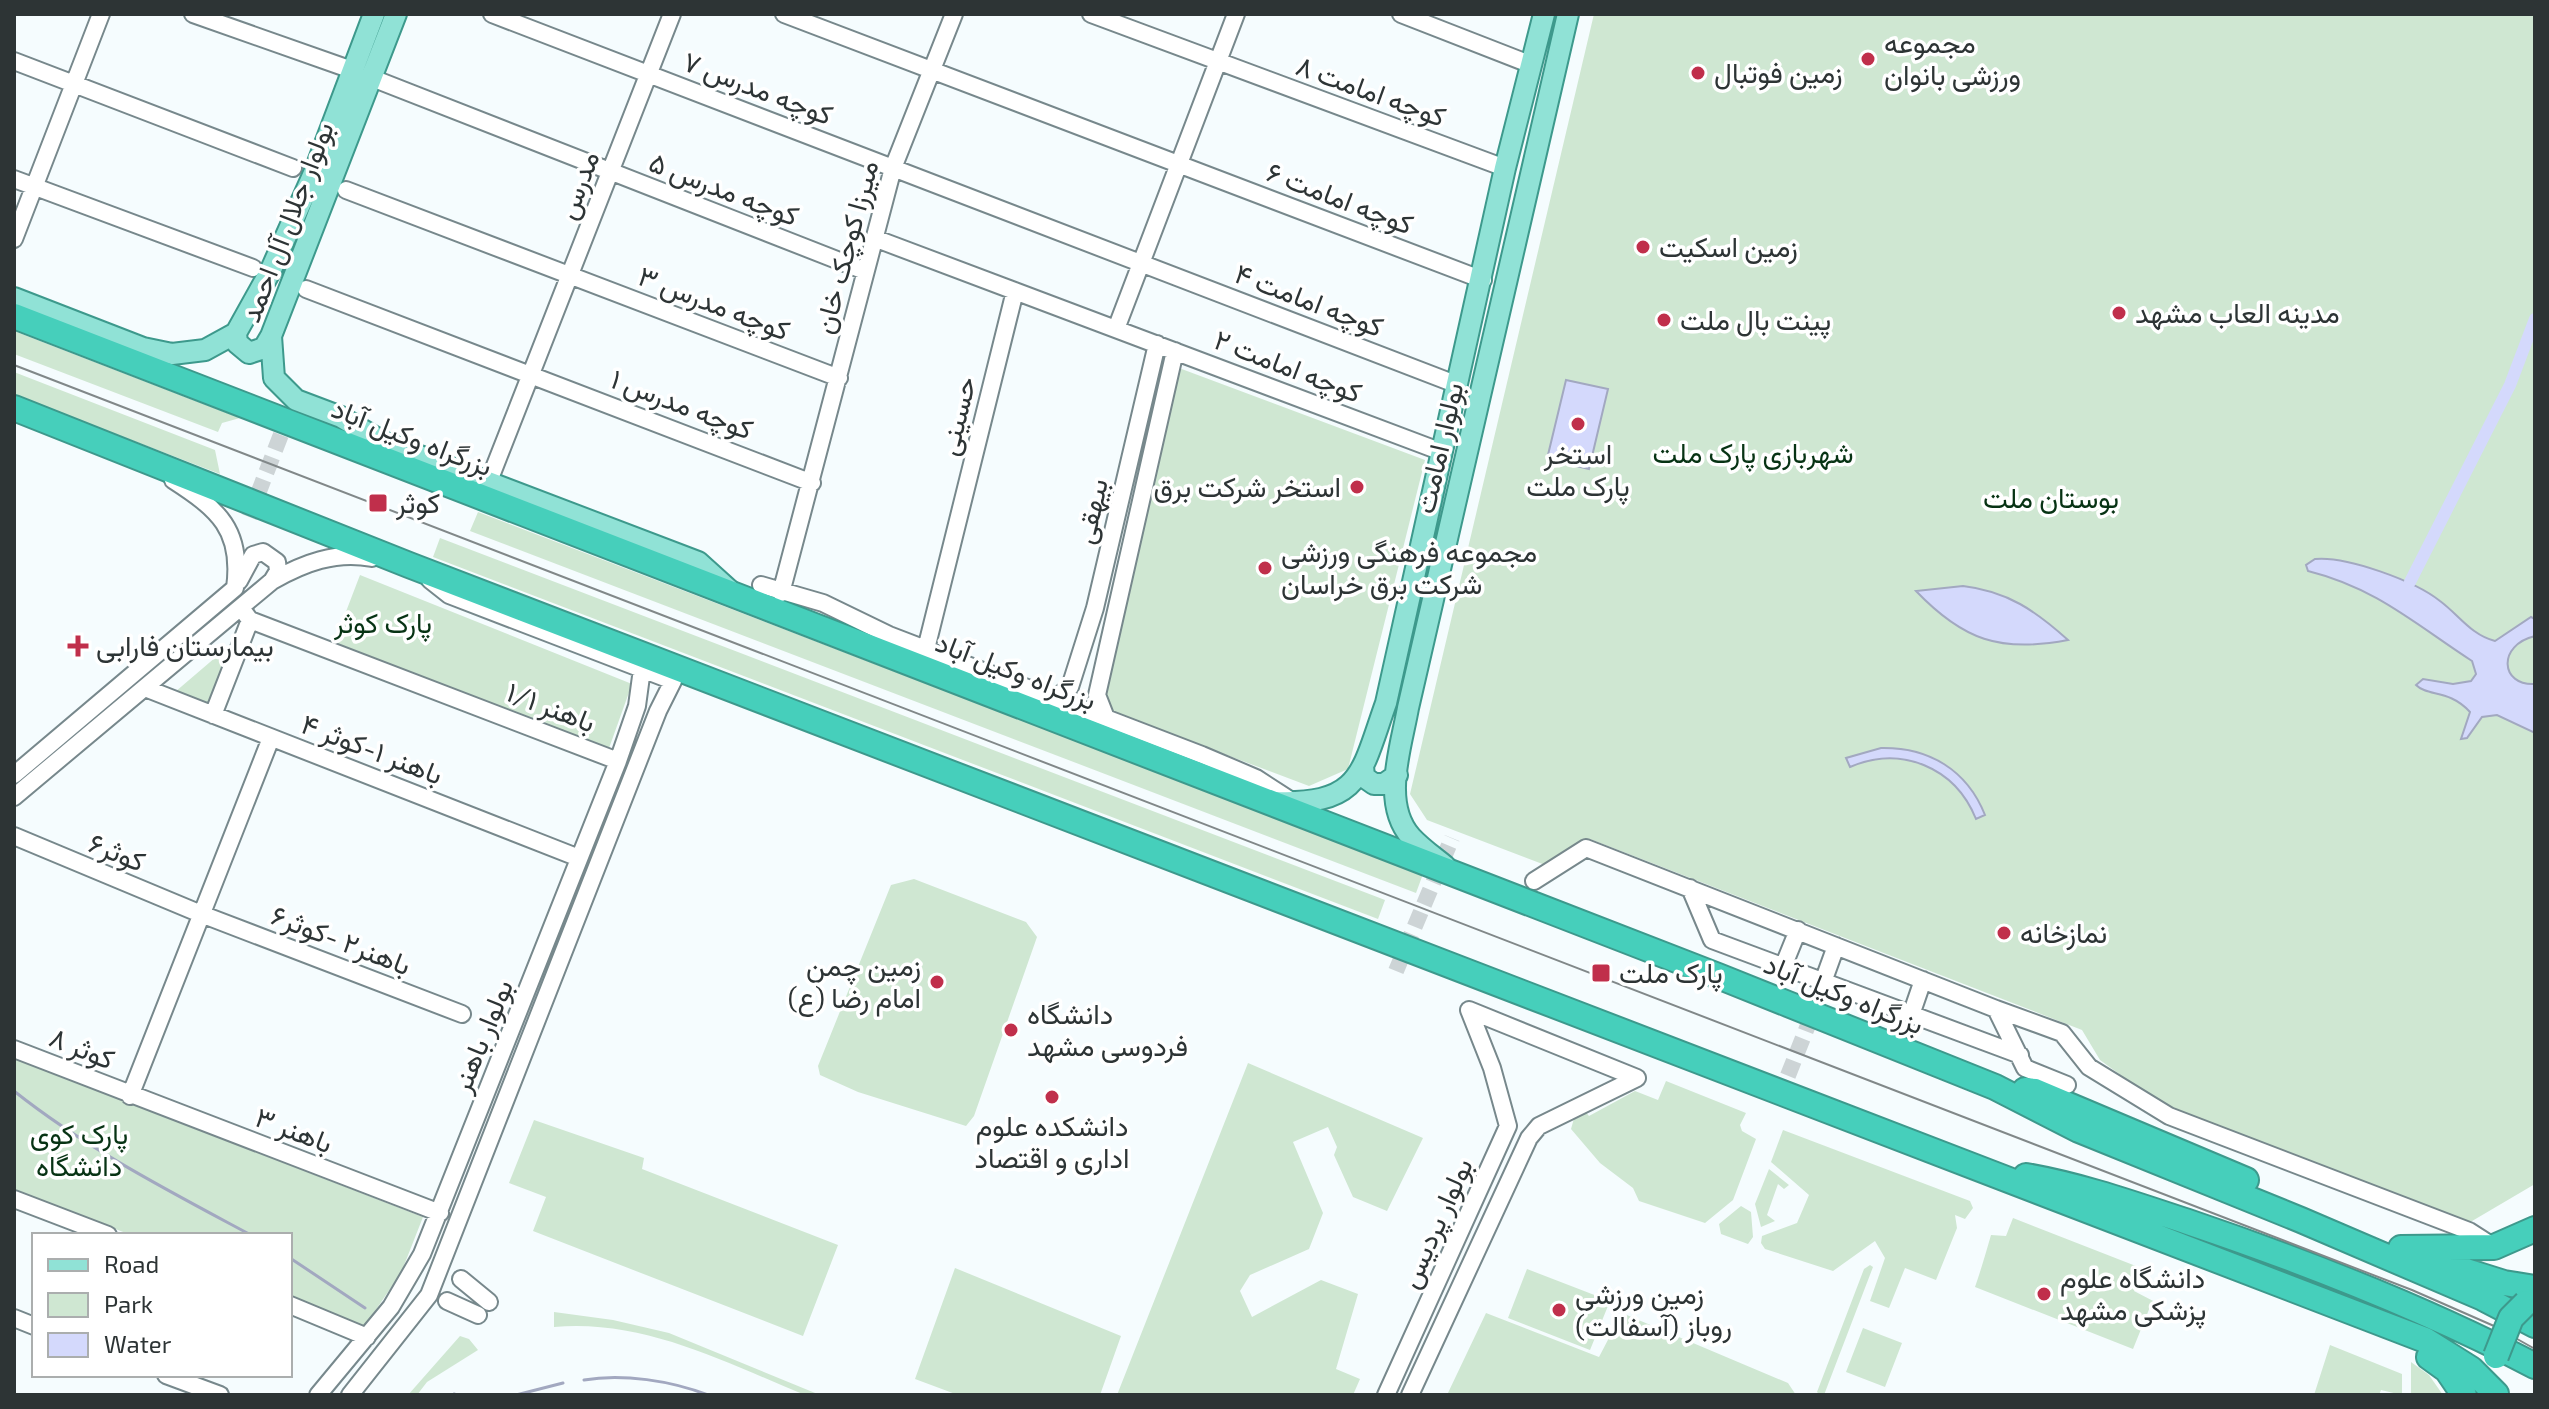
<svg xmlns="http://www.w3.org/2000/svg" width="2549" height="1409" viewBox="0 0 2549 1409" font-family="'Exo 2',Vazirmatn,sans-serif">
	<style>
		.green { fill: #cfe7d2 }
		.water { fill: #d4d9fc; stroke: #a2a8c0; stroke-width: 2 }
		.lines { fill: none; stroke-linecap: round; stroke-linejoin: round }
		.stream { stroke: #a2a8c0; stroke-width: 3 }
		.canal { stroke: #d4d9fc; stroke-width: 12 }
		.minor-tunnel { stroke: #cdd4d6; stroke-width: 16; stroke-dasharray: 16 8; stroke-linecap: butt }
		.minor-casing { stroke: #77888c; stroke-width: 20 }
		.major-casing { stroke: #3d998c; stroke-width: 24 }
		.highway-casing { stroke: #3d998c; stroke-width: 28 }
		.minor { stroke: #fff; stroke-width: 16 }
		.major { stroke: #90e2d6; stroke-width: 20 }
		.highway { stroke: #46cfbb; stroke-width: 24 }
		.tram { stroke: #818889; stroke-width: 2 }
		.highway-bridge-casing { stroke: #3d998c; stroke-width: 28; stroke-linecap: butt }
		.highway-bridge { stroke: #46cfbb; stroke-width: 24 }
		.poi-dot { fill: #c02f4b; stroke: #fff; stroke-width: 3 }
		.labels { text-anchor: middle; stroke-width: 7; stroke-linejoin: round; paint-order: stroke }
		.poi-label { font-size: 28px; fill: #2d3435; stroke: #fff; text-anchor: start }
		.street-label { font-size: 28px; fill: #2d3435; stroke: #fff }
		.park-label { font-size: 28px; fill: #073314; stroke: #fff }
	</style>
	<rect width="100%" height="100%" fill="#f5fcfe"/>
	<path class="green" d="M1594 14H2535V1184L2467 1224 2159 1103 2100 1060 2082 1030 1590 839 1553 868 1427 820 1410 794Z
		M14 331 240 418 222 423 218 432 14 354Z
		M1179 368 1425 460 1348 769 1309 786 1099 707Z
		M14 372 215 450 220 474 14 395Z
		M478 512 1423 874 1416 893 470 531Z
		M440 538 1385 900 1378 919 433 557Z
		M360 575 632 684 608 751 334 643Z
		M230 645 208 705 175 692Z
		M914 879 1026 922 1037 937 974 1116 966 1126 858 1092 820 1075 818 1066 891 885Z
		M14 1058 423 1217 401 1273 364 1327 290 1296V1235H131L14 1190Z
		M1248 1063 1423 1138 1387 1211 1353 1197 1334 1155 1337 1147 1328 1127 1293 1142 1323 1213 1309 1249 1250 1275 1240 1291 1252 1317 1321 1280 1358 1294 1336 1369 1360 1379 1353 1395H1117Z
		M1666 1081 1746 1113 1740 1125 1742 1131 1756 1139 1733 1200 1705 1223 1639 1201 1633 1188 1600 1163 1571 1129 1575 1115 1584 1110 1589 1116 1635 1091 1658 1100Z
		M534 1120 644 1158 642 1169 838 1245 803 1336 533 1231 546 1197 509 1183Z
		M1783 1130 1970 1201 1973 1208 1965 1219 1955 1215 1957 1228 1936 1280 1905 1268 1889 1308 1870 1301 1885 1258 1875 1241 1833 1271 1765 1249 1761 1243 1762 1236 1797 1223 1809 1195 1771 1162Z
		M1769 1169 1789 1185 1784 1189 1778 1184 1767 1215 1775 1221 1761 1227 1755 1204Z
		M1741 1206 1751 1212 1753 1237 1748 1244 1721 1234 1719 1224Z
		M2013 1218 2141 1268 2134 1291 2157 1303 2150 1307 2133 1349 1975 1287C1981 1270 1986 1252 1991 1235L2006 1236Z
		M1870 1265 1873 1267 1824 1395H1820L1817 1392 1864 1269Z
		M955 1268 1121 1336 1100 1395H958L915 1379Z
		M1527 1269 1610 1301 1590 1350 1508 1318Z
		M554 1312 613 1320 669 1333 820 1395H805C724 1362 644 1319 554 1327Z
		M1486 1313 1599 1357 1622 1313 1788 1383 1796 1395H1447Z
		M1863 1328 1902 1343 1885 1387 1846 1372Z
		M460 1336 469 1339 478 1350 427 1382 417 1395H408Z
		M2330 1345 2402 1374V1395L2381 1390 2379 1395H2314Z
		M2411 1362 2429 1375 2443 1395H2411Z"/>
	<path class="water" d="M1566 380 1608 389 1589 469 1547 459Z
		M2315 559C2347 556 2415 581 2440 601 2459 615 2471 635 2495 641L2531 617 2535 619V636C2497 645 2500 686 2535 684V733L2497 715 2482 717 2467 738 2461 739 2470 712C2449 689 2428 697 2416 685L2423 679 2453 684 2471 681 2476 674 2472 661C2415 624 2376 588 2308 571L2306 565Z
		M1963 586C2007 591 2036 611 2068 640 2000 653 1963 640 1916 591Z
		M1881 748C1929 747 1967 770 1985 815L1976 819C1955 767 1901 745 1850 767L1846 758Z"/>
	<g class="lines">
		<path class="stream" d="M14 1091C87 1149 169 1191 251 1235
			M290 1258 365 1308
			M584 1380C622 1373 672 1381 708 1395
			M454 1394 457 1395
			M516 1395 563 1383"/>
		<path class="canal" d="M2410 582 2510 385 2535 319"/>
		<path class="minor-tunnel" d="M249 517 289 414
			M1396 971 1452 838
			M1779 1098 1824 985"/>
		<g class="minor-casing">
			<path id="minor" d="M193 14 352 70
				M492 14 1458 385
				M784 14 1483 280
				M1091 14 1505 168
				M1401 14 1532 65
				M14 61 293 168
				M372 78 865 271
				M14 179 253 268
				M346 190 839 378
				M874 238 1442 452
				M14 239 101 14
				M306 289 812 483
				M1116 329 1236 14
				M489 481 672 14
				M239 581 253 555 263 552 277 562 278 571 272 581
				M761 585 823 603 889 635 1202 755 1256 778 1293 802
				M781 593 893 168 954 14
				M241 608 250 620 618 761
				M926 649 1015 291
				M145 688 579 858
				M1054 699 1070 687 1095 608 1157 344
				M213 715 250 620
				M1106 718 1097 695 1175 351
				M14 775 235 588C243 530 218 509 173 480
				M14 797 272 581C304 563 335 551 372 558
				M14 836 201 914 462 1014
				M1534 881 1586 848 1996 1009 2025 1068 2067 1085
				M1690 888 1712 940 2020 1055
				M1783 967 1798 930
				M1823 982 1836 946
				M1996 1009 2062 1033 2089 1067 2169 1116 2469 1231 2494 1247
				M1911 1015 1923 980
				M14 1049 440 1213
				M130 1096 271 738
				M14 1199 108 1235
				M461 1279 489 1302
				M447 1301 478 1315
				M290 1305 367 1337
				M14 1318 34 1326
				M166 1375 220 1395
				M318 1395 391 1307 422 1254 618 761 637 706 642 669
				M350 1395 429 1295 658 711 673 681 449 595 430 580
				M1386 1395 1508 1126 1492 1068 1469 1010 1637 1078 1539 1126 1529 1138 1410 1395"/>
		</g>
		<g class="major-casing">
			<path id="major" d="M396 14 271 336 274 378 296 400 341 417 383 442 698 562 729 590
				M14 298 143 348 172 354 205 350 236 333 270 272 314 173 374 14
				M236 333 237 343 249 353 264 348 271 336
				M1363 766 1364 777 1374 784H1384L1397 775
				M1275 802C1362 805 1361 773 1386 703L1505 168 1544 14
				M1445 866C1434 857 1421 848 1411 837 1381 803 1401 748 1408 708L1568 14"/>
		</g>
		<g class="highway-casing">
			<path id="highway" d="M14 316 1718 976 1995 1087 2079 1130 2301 1220 2483 1298 2535 1325
				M14 408 409 565 2425 1340 2471 1369 2496 1394
				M2025 1090 2035 1091 2246 1180
				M2026 1176C2083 1186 2136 1205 2191 1223 2309 1263 2424 1308 2535 1366
				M2401 1248 2494 1247 2535 1229
				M2434 1261 2504 1283 2535 1288
				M2429 1357 2447 1370 2464 1395"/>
		</g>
		<use href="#minor" class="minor"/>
		<use href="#major" class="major"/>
		<use href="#highway" class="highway"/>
		<path class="tram" d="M14 365 2412 1290 2494 1326 2535 1349"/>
		<g class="highway-bridge-casing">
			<path id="highway-bridge" d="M2496 1356 2511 1318 2526 1303"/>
		</g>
		<use href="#highway-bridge" class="highway-bridge"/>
	</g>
	<g class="poi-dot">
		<circle cx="1868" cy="59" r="8"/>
		<circle cx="1698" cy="73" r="8"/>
		<circle cx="1643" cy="247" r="8"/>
		<circle cx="2119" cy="313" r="8"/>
		<circle cx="1664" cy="320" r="8"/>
		<circle cx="1578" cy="424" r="8"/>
		<circle cx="1357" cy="487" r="8"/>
		<rect x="368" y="493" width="20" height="20" rx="4"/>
		<circle cx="1265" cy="568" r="8"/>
		<path d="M74 634h8v8h8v8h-8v8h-8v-8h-8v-8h8z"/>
		<circle cx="2004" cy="933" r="8"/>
		<rect x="1591" y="963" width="20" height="20" rx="4"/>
		<circle cx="937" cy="982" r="8"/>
		<circle cx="1011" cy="1030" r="8"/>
		<circle cx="1052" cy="1097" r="8"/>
		<circle cx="2044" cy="1294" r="8"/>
		<circle cx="1559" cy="1310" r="8"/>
	</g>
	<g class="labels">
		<g class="poi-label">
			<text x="1884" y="53">مجموعه<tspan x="1884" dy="32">ورزشی بانوان</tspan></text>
			<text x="1714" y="83">زمین فوتبال</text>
			<text x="1659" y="257">زمین اسکیت</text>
			<text x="2135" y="323">مدينه العاب مشهد</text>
			<text x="1680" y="330">پینت بال ملت</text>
			<text x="1578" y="464" text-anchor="middle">استخر<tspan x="1578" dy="32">پارک ملت</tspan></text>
			<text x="1341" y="497" text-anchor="end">استخر شرکت برق</text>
			<text x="396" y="513">کوثر</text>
			<text x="1281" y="562">مجموعه فرهنگی ورزشی<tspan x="1281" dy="32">شرکت برق خراسان</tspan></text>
			<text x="96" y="656">بیمارستان فارابی</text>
			<text x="2020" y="943">نمازخانه</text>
			<text x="921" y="976" text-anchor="end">زمین چمن<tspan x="921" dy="32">امام رضا (ع)</tspan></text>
			<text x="1619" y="983">پارک ملت</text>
			<text x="1027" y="1024">دانشگاه<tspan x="1027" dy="32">فردوسی مشهد</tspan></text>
			<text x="1052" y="1136" text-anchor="middle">دانشکده علوم<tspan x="1052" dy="32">اداری و اقتصاد</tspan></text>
			<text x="2060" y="1288">دانشگاه علوم<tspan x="2060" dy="32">پزشکی مشهد</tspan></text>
			<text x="1575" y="1304">زمین ورزشی<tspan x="1575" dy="32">روباز (آسفالت)</tspan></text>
		</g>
		<g class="street-label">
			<text transform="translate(758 88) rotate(21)" y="10">کوچه مدرس ۷</text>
			<text transform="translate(1371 91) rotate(20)" y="10">کوچه امامت ۸</text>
			<text transform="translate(578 185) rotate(-69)" y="10">مدرس</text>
			<text transform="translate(724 189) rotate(21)" y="10">کوچه مدرس ۵</text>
			<text transform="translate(1340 198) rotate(21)" y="10">کوچه امامت ۶</text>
			<text transform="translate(287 222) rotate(-69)" y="10">بولوار جلال آل احمد</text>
			<text transform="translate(846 247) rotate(-75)" y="10">میرزا کوچک خان</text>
			<text transform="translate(1309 300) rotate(21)" y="10">کوچه امامت ۴</text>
			<text transform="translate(714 303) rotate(21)" y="10">کوچه مدرس ۳</text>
			<text transform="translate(1288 366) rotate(21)" y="10">کوچه امامت ۲</text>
			<text transform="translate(682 404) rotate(21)" y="10">کوچه مدرس ۱</text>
			<text transform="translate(957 416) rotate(-76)" y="10">حسینی</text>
			<text transform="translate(412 437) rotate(21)" y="10">بزرگراه وکیل آباد</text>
			<text transform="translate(1439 448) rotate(-77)" y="10">بولوار امامت</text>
			<text transform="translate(1091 511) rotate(-77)" y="10">بیهقی</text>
			<text transform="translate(1016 671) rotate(21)" y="10">بزرگراه وکیل آباد</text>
			<text transform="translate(551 707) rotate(21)" y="10">باهنر ۱/۱</text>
			<text transform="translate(372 749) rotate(21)" y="10">باهنر ۱-کوثر ۴</text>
			<text transform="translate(117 852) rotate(22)" y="10">کوثر۶</text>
			<text transform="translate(341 940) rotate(21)" y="10">باهنر۲ -کوثر۶</text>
			<text transform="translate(1844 994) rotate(22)" y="10">بزرگراه وکیل آباد</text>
			<text transform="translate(482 1036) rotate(-68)" y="10">بولوار باهنر</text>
			<text transform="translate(82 1048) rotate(22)" y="10">کوثر ۸</text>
			<text transform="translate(294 1130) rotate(21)" y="10">باهنر ۳</text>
			<text transform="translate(1436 1223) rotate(-66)" y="10">بولوار پردیس</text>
		</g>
		<g class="park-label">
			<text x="1753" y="463">شهربازی پارک ملت</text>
			<text x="2051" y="508">بوستان ملت</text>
			<text x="383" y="633">پارک کوثر</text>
			<text x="79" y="1144">پارک کوی<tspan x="79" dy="32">دانشگاه</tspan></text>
		</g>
	</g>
	<rect width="2549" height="1409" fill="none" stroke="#2d3435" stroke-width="32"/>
	<rect x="32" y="1233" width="260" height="144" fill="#ffffff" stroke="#abaeae" stroke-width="2"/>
	<rect x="48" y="1259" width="40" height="12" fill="#90e2d6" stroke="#abaeae" stroke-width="2"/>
	<text x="104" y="1273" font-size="24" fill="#2d3435">Road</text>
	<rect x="48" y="1293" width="40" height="24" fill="#cfe7d2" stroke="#abaeae" stroke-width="2"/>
	<text x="104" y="1313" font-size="24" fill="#2d3435">Park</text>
	<rect x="48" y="1333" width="40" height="24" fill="#d4d9fc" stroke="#abaeae" stroke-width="2"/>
	<text x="104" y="1353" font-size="24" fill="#2d3435">Water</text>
</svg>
